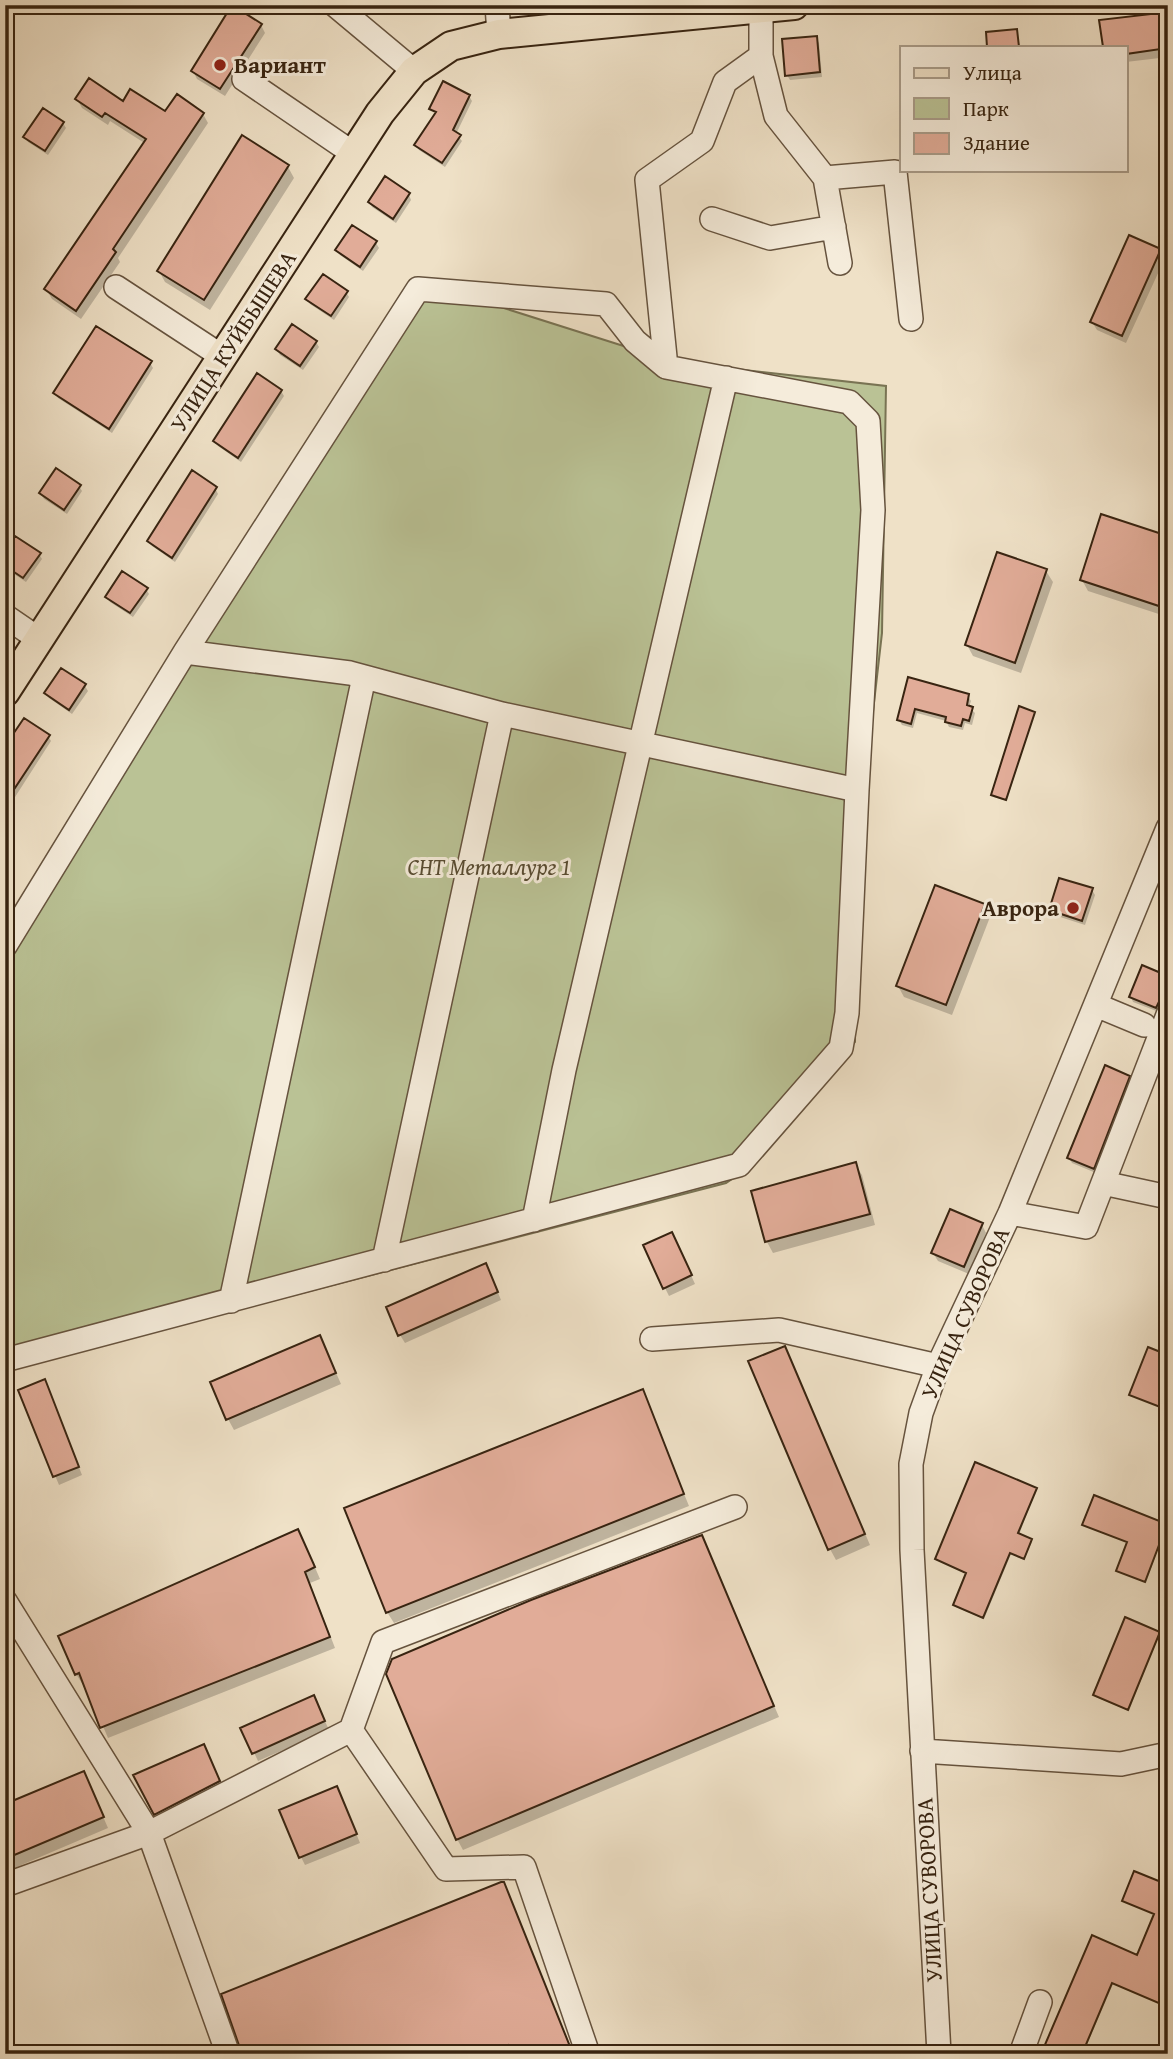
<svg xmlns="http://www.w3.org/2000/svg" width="1173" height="2059" viewBox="0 0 1173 2059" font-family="'Gentium Book Plus',serif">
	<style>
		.green { fill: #bac295; stroke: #797353; stroke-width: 2 }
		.shadow { fill: #0003 }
		.building { fill: #e1ac98; stroke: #382411; stroke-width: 2 }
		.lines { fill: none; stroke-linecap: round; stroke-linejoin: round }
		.minor-casing { stroke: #66533e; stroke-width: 26 }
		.major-casing { stroke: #382411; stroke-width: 32 }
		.minor { stroke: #f5ecdb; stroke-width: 23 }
		.major { stroke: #efe1c7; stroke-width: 28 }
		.poi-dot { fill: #8f2418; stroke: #f5ecdb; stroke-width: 2.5 }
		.labels { text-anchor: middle; stroke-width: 6; stroke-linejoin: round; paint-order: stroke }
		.poi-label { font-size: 23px; font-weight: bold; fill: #382411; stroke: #f5ecdb; text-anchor: start }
		.street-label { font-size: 23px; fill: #382411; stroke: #f5ecdb }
		.park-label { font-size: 23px; font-style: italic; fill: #584c32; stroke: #f5ecdb }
	</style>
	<rect width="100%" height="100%" fill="#efe1c7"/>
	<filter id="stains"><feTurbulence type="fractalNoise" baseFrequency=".00286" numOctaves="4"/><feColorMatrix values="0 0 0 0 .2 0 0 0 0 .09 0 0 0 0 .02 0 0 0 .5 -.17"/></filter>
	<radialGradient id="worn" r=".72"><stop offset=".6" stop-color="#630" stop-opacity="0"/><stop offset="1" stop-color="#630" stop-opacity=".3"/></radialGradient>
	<path class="green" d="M428 284 674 362 886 386 882 633 856 860 855 1042 757 1162 726 1183 5 1370V943Z"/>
	<path class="shadow" d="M1168 14V57L1126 62V47H1104L1101 22Z
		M261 25 265 33 225 96 197 79 193 71Z
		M1016 31 1020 47H989L988 34Z
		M816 38 819 43 822 77 790 80 787 75Z
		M469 96 472 101 456 134 462 141 445 167 419 150 416 145 436 114 431 109Z
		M77 99 123 103 166 114H203L208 123 118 258 120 262 81 319 52 299 46 289 146 144 110 121 108 125 82 108Z
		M63 123 66 128 48 155 28 142 25 137Z
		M288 167 294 178 210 310 165 282 159 271Z
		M409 195 411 200 396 223 372 207 370 202Z
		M376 243 379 248 363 271 340 255 337 250Z
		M1160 250 1165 258 1126 343 1097 330 1092 322Z
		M346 292 349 297 334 320 310 304 307 299Z
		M316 342 319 347 303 370 280 355 277 350Z
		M150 363 153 368 112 433 58 398 55 393Z
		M281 391 284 396 241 462 218 446 215 441Z
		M79 486 82 491 67 514 44 499 41 494Z
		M215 488 218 494 175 562 152 546 149 541Z
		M5 531 39 554 42 559 26 582 5 568Z
		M1168 538V617L1088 591 1082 580Z
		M1046 571 1053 582 1021 673 973 656 967 645Z
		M146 589 149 594 133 617 110 602 107 597Z
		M909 680 968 696 971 701 969 707 975 713 972 725 965 723 963 730 949 727 946 721 917 713 913 728 902 725 899 720Z
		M85 686 88 691 72 714 49 698 46 693Z
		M1033 713 1007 801 994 797 993 795Z
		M48 736 51 741 8 808 5 806V750Z
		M1092 890 1095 895 1085 925 1054 915 1051 910Z
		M983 905 990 917 952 1015 904 997 898 986Z
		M1168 978V993L1159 1012 1133 1002 1131 997Z
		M1128 1077 1131 1082 1096 1173 1072 1163 1069 1158Z
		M855 1164 862 1175 875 1225 773 1253 767 1242 753 1192Z
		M982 1225 986 1233 969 1274 938 1261 933 1253Z
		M676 1242 695 1284 669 1296 665 1288Z
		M490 1273 501 1300 405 1343 400 1335Z
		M325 1348 341 1384 234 1430 228 1419Z
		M790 1359 870 1545 836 1560 830 1549Z
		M48 1389 82 1475 59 1485 20 1391Z
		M642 1391 689 1506 394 1623 387 1612Z
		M1036 1489 1019 1535 1032 1542 1024 1560 1011 1554 984 1619 956 1607 968 1574 937 1559Z
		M1084 1525H1166L1146 1583 1118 1571 1128 1543Z
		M701 1537 779 1717 463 1850 457 1839Z
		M304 1542 320 1579 310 1583 335 1648 108 1738 85 1684 83 1685 76 1674Z
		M1159 1633 1129 1711 1096 1697 1094 1695Z
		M318 1706 329 1730 258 1761 243 1729Z
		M208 1754 224 1789 160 1822 135 1776Z
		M89 1784 108 1828 5 1872V1806Z
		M341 1796 360 1843 305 1865 301 1857Z
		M503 1884 573 2054H242Z
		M1168 1887V2007L1113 1984 1083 2054H1043L1093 1938 1138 1957 1155 1915 1124 1901Z"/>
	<path class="building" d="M232 5 262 24 220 89 191 71Z
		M1168 12V48L1126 54V47H1103L1099 20Z
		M1017 29 1019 47H987L986 32Z
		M817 36 820 72 785 76 782 39Z
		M89 78 123 101 130 89 165 111 177 94 204 113 113 249 116 252 76 311 44 289 146 139 105 113 102 117 75 99Z
		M443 81 470 95 453 130 461 135 442 163 414 145 436 112 429 109Z
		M43 108 64 122 45 151 23 137Z
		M242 135 289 165 204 300 157 271Z
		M385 176 410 193 393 219 368 202Z
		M352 225 377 241 360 267 335 250Z
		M1129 235 1161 249 1122 336 1090 322Z
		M323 274 348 291 331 316 305 299Z
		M292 324 317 341 300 366 275 349Z
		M96 326 152 361 109 429 53 393Z
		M257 373 282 390 238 458 213 441Z
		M56 468 81 485 64 510 39 493Z
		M192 470 217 487 172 558 147 541Z
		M1101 514 1168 536V609L1080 580Z
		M15 536 41 553 23 578 5 566V551Z
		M997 552 1047 569 1015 663 965 645Z
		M122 571 148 588 130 613 105 597Z
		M61 668 86 684 69 710 44 693Z
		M908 677 969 694 967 705 973 707 969 721 963 719 961 726 945 722 946 717 915 709 911 724 897 720Z
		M1019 706 1035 712 1006 800 991 795Z
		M24 718 50 735 5 803V746Z
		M1059 878 1093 888 1082 921 1049 910Z
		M935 885 985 904 946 1005 896 986Z
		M1142 965 1168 976V983L1156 1008 1129 997Z
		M1105 1065 1130 1076 1094 1169 1067 1158Z
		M856 1162 870 1214 765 1242 751 1191Z
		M950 1209 983 1223 964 1267 931 1253Z
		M672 1232 692 1275 663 1289 643 1245Z
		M486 1263 498 1292 398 1336 386 1307Z
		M320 1335 336 1373 226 1420 210 1382Z
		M785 1346 865 1534 828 1550 748 1361Z
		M1148 1347 1168 1355V1410L1129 1395Z
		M45 1379 79 1467 53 1477 18 1390Z
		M643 1389 684 1494 386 1613 344 1508Z
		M975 1462 1037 1488 1018 1533 1032 1539 1024 1559 1010 1553 983 1618 953 1605 966 1573 935 1559Z
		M1094 1495 1167 1524 1145 1582 1116 1571 1127 1542 1082 1525Z
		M298 1529 315 1567 305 1572 330 1637 100 1728 79 1673 75 1675 58 1636Z
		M702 1535 774 1706 456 1840 386 1674 392 1659 531 1600Z
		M1125 1617 1160 1632 1128 1710 1093 1695Z
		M314 1695 325 1721 252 1754 240 1728Z
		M204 1744 220 1781 154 1815 133 1775Z
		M84 1771 104 1817 5 1859V1804Z
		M337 1786 357 1834 299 1858 279 1810Z
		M1134 1871 1166 1884 1168 1881V2007L1112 1983 1082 2054H1041L1092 1935 1137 1955 1154 1914 1122 1901Z
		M501 1882H504L573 2054H512L508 2045 486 2054H242L221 1994Z"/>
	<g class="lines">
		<g class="minor-casing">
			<path id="minor" d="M335 5 414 71
				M497 5 499 34
				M761 5V56L776 116 825 178 840 263
				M244 79 354 154
				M825 178 895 172 911 319
				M712 219 770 238 834 227
				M116 287 223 357
				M666 367 635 341 606 304 418 289 185 652 350 673 502 714 857 790 873 510 868 421 849 402 666 367 647 180 702 141 725 82 761 56
				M5 616 40 640
				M5 946 185 652
				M1096 1005 1144 1025
				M1103 1183 1168 1197
				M1010 1213 1086 1227 1168 1015
				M534 1220 564 1070 726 378
				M384 1260 502 714
				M231 1301 364 677
				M652 1339 779 1330 938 1366
				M5 1360 739 1165 841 1048 847 1013 857 790
				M5 1601 149 1833 5 1885
				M351 1730 446 1869 524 1867 588 2054
				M922 1751 1121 1764 1168 1754
				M228 2054 149 1833 351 1730 383 1642 735 1507
				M939 2054 912 1550 911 1464 921 1413 938 1366 1010 1213 1168 828
				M1021 2054 1040 2002"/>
		</g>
		<g class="major-casing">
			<path id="major" d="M5 692 380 113 414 71 451 46 499 34 794 5"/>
		</g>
		<use href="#minor" class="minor"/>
		<use href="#major" class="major"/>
	</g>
	<g class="poi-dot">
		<circle cx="220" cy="65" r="7"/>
		<circle cx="1073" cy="908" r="7"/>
	</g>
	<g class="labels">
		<g class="poi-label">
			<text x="234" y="73">Вариант</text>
			<text x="1059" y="916" text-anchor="end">Аврора</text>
		</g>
		<g class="street-label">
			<text transform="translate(233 341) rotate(-57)" y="8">УЛИЦА КУЙБЫШЕВА</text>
			<text transform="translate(965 1313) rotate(-66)" y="8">УЛИЦА СУВОРОВА</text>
			<text transform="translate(929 1890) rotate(-93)" y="8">УЛИЦА СУВОРОВА</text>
		</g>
		<g class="park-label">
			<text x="489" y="875">СНТ Металлург 1</text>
		</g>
	</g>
	<rect width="1173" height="2059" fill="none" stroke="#efe1c7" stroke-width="28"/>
	<rect x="7" y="7" width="1159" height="2045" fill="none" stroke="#382411" stroke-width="3.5"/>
	<rect x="14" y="14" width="1145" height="2031" fill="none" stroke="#382411" stroke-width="2"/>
	<rect x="900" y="46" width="228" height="126" fill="#f5ecdb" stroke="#a99c8a" stroke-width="2"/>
	<rect x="914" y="68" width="35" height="10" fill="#efe1c7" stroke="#a99c8a" stroke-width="2"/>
	<text x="963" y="80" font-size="21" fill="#382411">Улица</text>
	<rect x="914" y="98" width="35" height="21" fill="#bac295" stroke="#a99c8a" stroke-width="2"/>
	<text x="963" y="116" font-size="21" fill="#382411">Парк</text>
	<rect x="914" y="133" width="35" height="21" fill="#e1ac98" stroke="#a99c8a" stroke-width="2"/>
	<text x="963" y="150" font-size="21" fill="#382411">Здание</text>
	<rect width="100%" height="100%" filter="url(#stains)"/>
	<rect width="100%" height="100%" fill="url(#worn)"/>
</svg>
